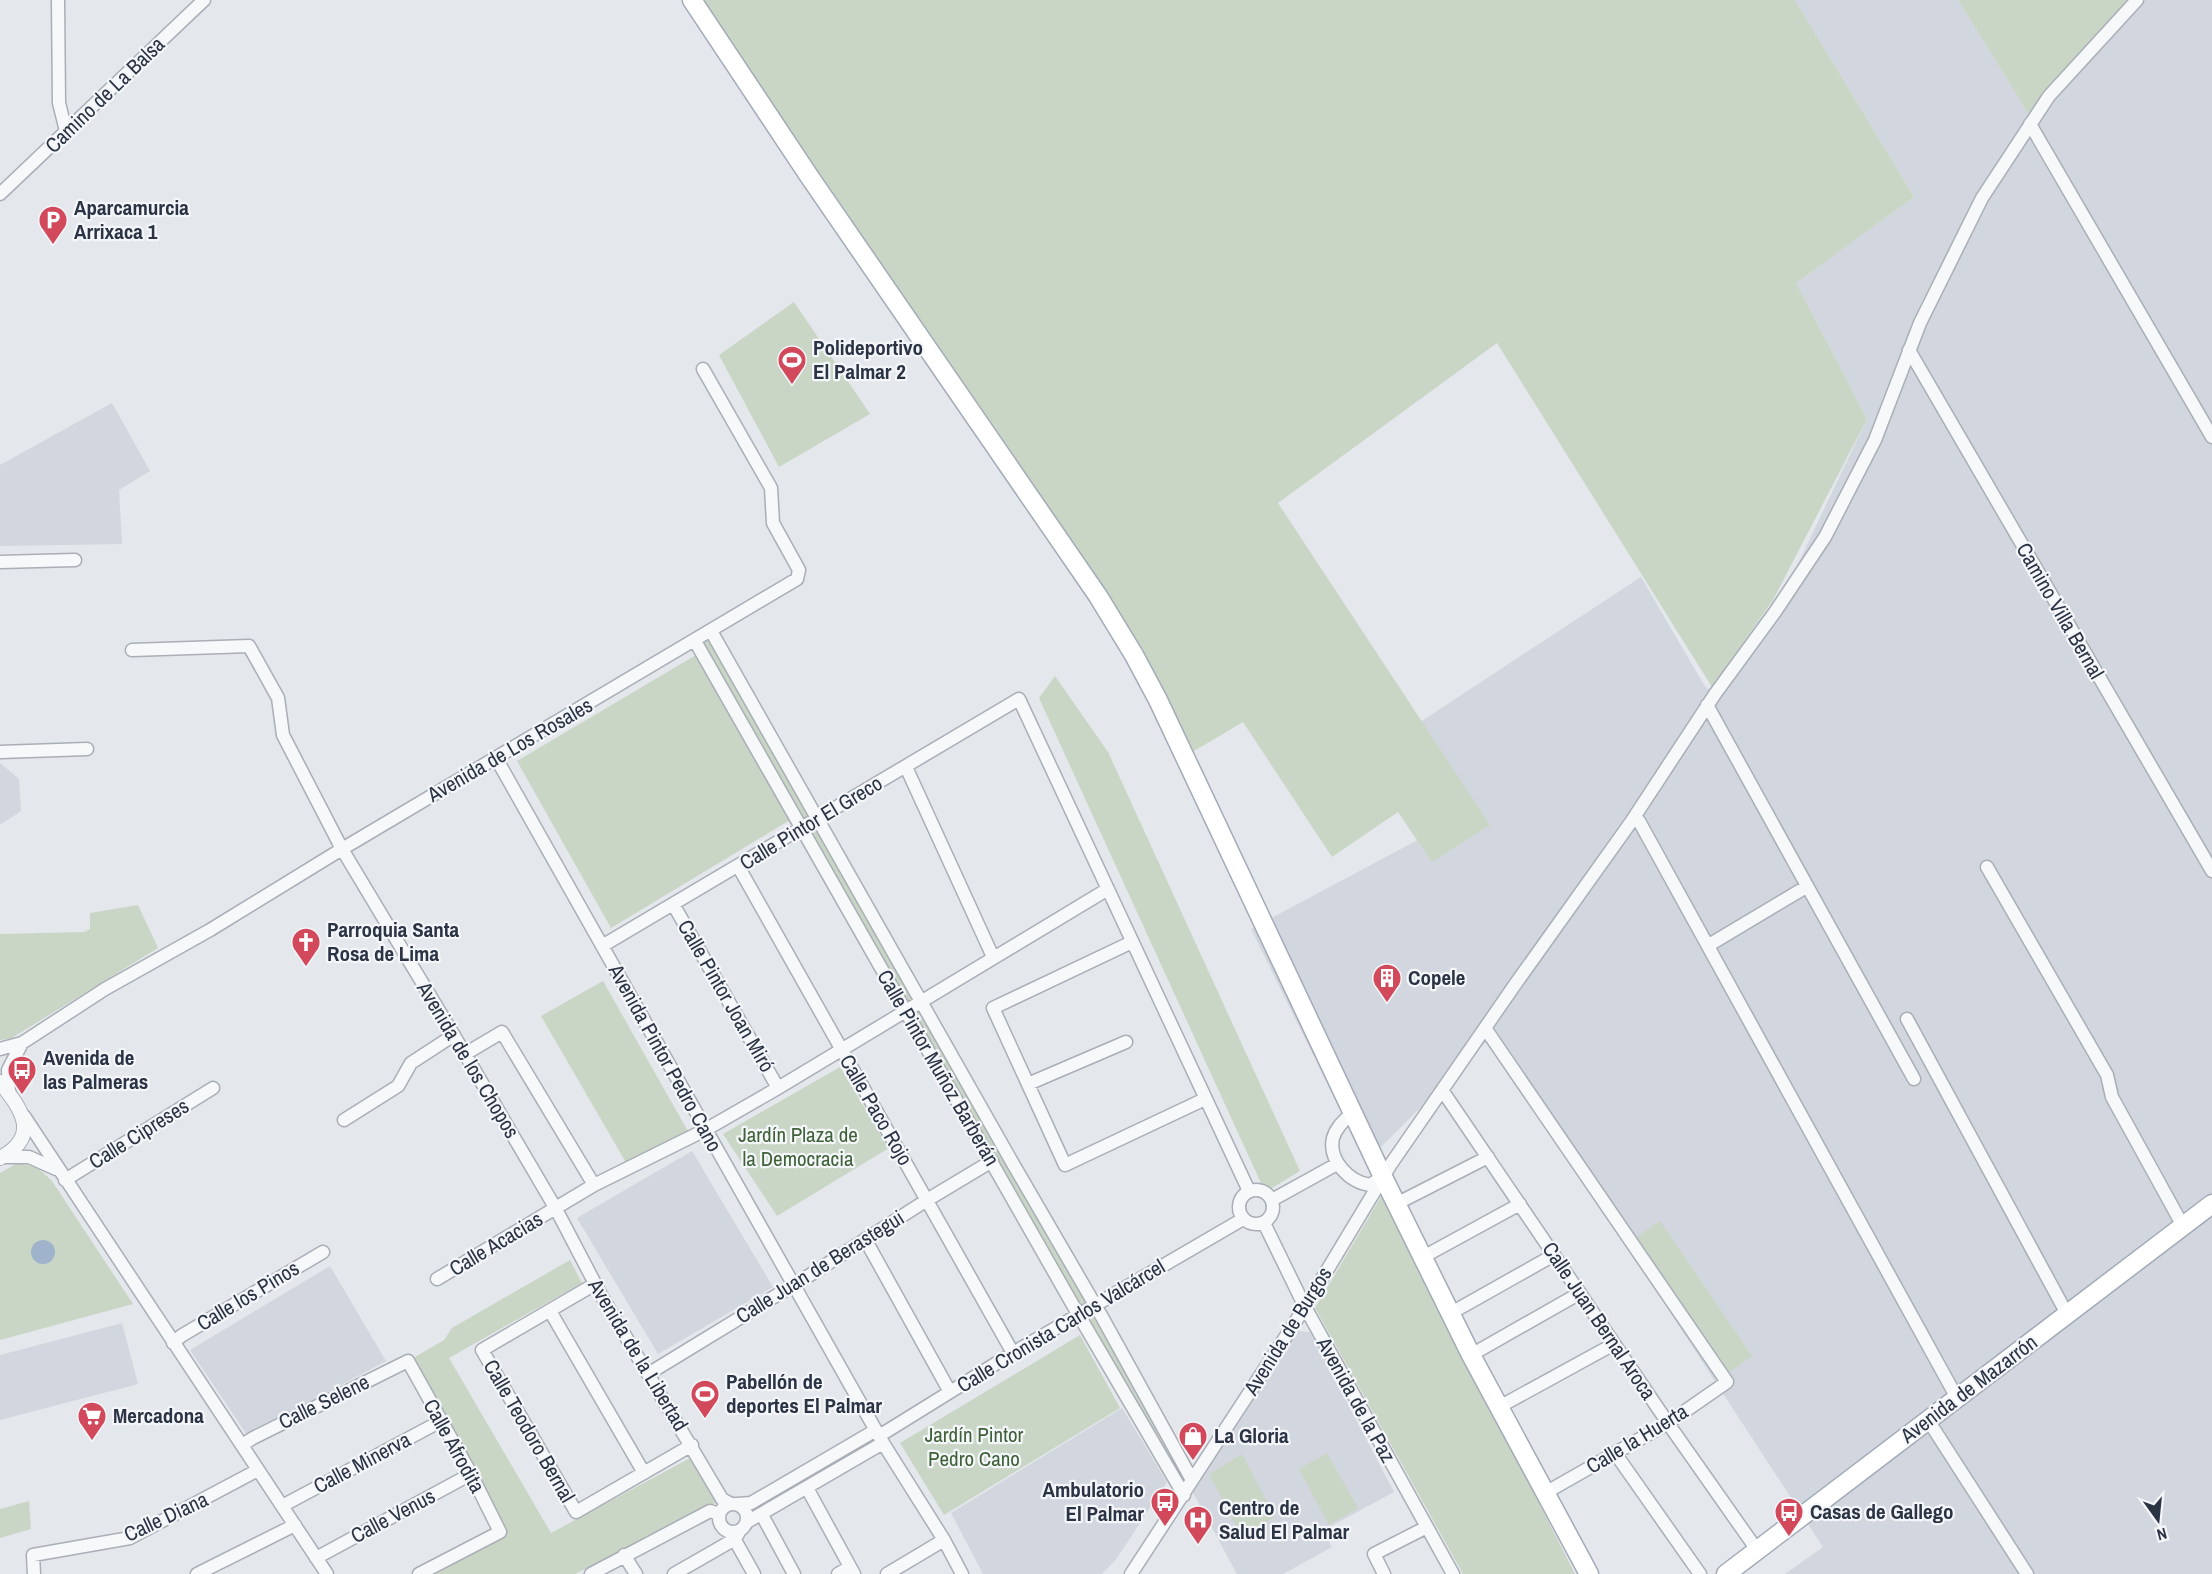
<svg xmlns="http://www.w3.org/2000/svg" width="2212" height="1574" viewBox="0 0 2212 1574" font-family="'Archivo Narrow',sans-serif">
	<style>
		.built { fill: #d2d6de }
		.green { fill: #c9d6c5 }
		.water { fill: #9fb4cc }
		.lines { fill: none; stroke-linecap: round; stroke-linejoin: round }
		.minor-casing { stroke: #a9aeb7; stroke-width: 15 }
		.tertiary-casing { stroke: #a9aeb7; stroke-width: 16 }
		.primary-casing { stroke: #a3abb8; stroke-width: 21 }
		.minor { stroke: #f7f8fa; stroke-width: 12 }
		.tertiary { stroke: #f7f8fa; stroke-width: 14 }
		.primary { stroke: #fff; stroke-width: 18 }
		.labels { text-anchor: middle; stroke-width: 4.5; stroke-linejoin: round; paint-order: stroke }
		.street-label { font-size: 21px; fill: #2b3445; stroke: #f4f6f9 }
		.poi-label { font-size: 21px; font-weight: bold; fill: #2b3445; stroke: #f4f6f9; text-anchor: start }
		.park-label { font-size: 21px; fill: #3f6138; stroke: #f4f6f9 }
	</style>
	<rect width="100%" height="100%" fill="#e4e7ec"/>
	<path class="built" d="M1795 0H1958L2030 116 2137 0H2212V1574H1785L1823 1547 1491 1037 1366 1162 1251 929 1459 818 1408 730 1641 577 1704 685 1714 694 1775 612 1867 419 1796 283 1914 197Z
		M112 403 150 471 119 490 122 544 0 546V465Z
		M0 763 19 779 21 811 0 825Z
		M692 1151 773 1287 658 1354 577 1218Z
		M330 1266 386 1361 247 1435 190 1350Z
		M122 1323 138 1384 0 1420V1355Z
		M1294 1331 1310 1332 1394 1492 1324 1530 1332 1547 1283 1574H1237L1192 1491Z
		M1122 1408 1167 1482 1117 1558 1102 1574H983L951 1513Z"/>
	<path class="green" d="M695 0H1795L1914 197 1796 283 1867 419 1773 600 1712 687 1497 343 1278 503 1490 825 1432 862 1398 812 1332 857 1243 722 1194 751 1134 636Z
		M1958 0H2135L2030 116Z
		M794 302 870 414 779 467 719 355Z
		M710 637 811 817 805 821 701 643Z
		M696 655 790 820 611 928 517 761Z
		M1055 676 1108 752 1300 1171 1272 1188 1261 1183 1039 698Z
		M817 828 915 1001 908 1005 810 832Z
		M138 905 158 948 10 1039 0 1040V934L84 932 90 929V913Z
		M603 981 689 1133 628 1166 541 1016Z
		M921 1011 1088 1307 1083 1311 913 1015Z
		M840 1067 889 1148 777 1216 723 1134Z
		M16 1164C33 1164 40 1169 52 1181L133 1304 0 1340V1173Z
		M1382 1195 1575 1574H1463L1315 1308Z
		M1660 1221 1752 1356 1726 1375 1635 1238Z
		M570 1260 582 1283 449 1358 551 1533 692 1457 718 1502 575 1574H428L504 1534 410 1360 444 1340 452 1328Z
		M1095 1317 1187 1480 1182 1487 1088 1320Z
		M1080 1335 1120 1408 944 1515 900 1443Z
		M1327 1453 1358 1508 1329 1525 1299 1469Z
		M1242 1454 1275 1517 1241 1535 1209 1474Z
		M29 1501 31 1529 0 1538V1509Z"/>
	<path class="water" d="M31 1252a12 12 0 1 1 24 0a12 12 0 1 1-24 0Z"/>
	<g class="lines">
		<g class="minor-casing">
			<path id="minor" d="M58 0 59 103 66 131
				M2030 124 2212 437
				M0 194 204 0
				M1909 350 2212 871
				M0 562 75 560
				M711 631 1012 1162 1102 1317 1192 1480
				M695 641 1074 1307 1184 1495
				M132 650 249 646 278 698 283 735 342 849 465 1054 556 1209 601 1295 722 1499 731 1504
				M1707 705 1914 1079
				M0 752 87 749
				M496 758 883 1443 944 1540 962 1574
				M906 767 993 957
				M1635 817 1639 821 1957 1398
				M738 866 1013 1353
				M1987 867 2107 1075 2112 1097 2183 1226
				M673 904 778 1088
				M1132 942 993 1008 1065 1165 1205 1099
				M1709 945 1806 887
				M602 946 1019 699 1249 1191
				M1907 1019 2067 1314
				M1485 1028 1727 1382 1668 1423 1545 1493
				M0 1049 22 1043 105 989 210 930 342 849 797 579 799 570 773 523 771 488 703 369
				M465 1054 502 1032 594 1185
				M1028 1084 1126 1042
				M1442 1090 1672 1429 1757 1550
				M9 1093 8 1070 22 1043
				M1353 1112C1345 1120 1336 1127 1333 1138 1328 1160 1349 1182 1370 1185L1382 1177
				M24 1116 327 1574
				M344 1120 398 1086 411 1063 454 1035
				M1 1157H29L56 1169
				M65 1180 213 1088
				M1239 1207a17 17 0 1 1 34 0a17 17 0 1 1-34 0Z
				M1272 1200 1337 1164
				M1396 1204 1488 1157
				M1264 1223 1305 1307 1453 1574
				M865 1239 950 1392
				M1423 1257 1520 1204
				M437 1279 594 1185 705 1130 778 1088 1108 889
				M595 1284 482 1350 576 1512 692 1445
				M550 1311 644 1473
				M1451 1313 1554 1255
				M173 1343 181 1336 323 1252
				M1471 1355 1580 1293
				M648 1374 810 1275 927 1200 992 1161
				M1499 1407 1614 1344
				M1928 1420 2027 1574
				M879 1436 1013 1353 1243 1219
				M242 1445 253 1438 408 1361 471 1474 500 1532 419 1574
				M1615 1453 1700 1574
				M807 1488 854 1574
				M719 1518a14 14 0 1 1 28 0a14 14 0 1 1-28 0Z
				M737 1504 751 1503 876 1430
				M282 1506 441 1421
				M762 1515 794 1574
				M747 1522 883 1443
				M731 1533 754 1574
				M624 1555 636 1574
				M316 1558 471 1474
				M34 1574 33 1555 130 1538 258 1470
				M197 1574 295 1525
				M591 1574 710 1511 719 1514
				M674 1574 735 1539 740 1530
				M838 1574 850 1567
				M887 1574 944 1540
				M1131 1574 1305 1307 1391 1164 1514 986 1631 822 1715 694 1775 612 1825 537 1875 440 1920 323 1982 198 2049 96 2137 0
				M1384 1574 1374 1554 1427 1527"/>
		</g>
		<g class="tertiary-casing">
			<path id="tertiary" d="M0 1082C22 1110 41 1136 0 1158"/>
		</g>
		<g class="primary-casing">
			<path id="primary" d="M692 0 809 176 1098 596 1134 655 1158 700 1383 1177 1471 1355 1589 1574
				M1726 1574 2212 1204"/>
		</g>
		<use href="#minor" class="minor"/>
		<use href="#tertiary" class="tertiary"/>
		<use href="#primary" class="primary"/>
	</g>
	<defs>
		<g id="parking-pin" transform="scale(1.5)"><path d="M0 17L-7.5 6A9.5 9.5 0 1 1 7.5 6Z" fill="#d1495b" stroke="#f4f6f9"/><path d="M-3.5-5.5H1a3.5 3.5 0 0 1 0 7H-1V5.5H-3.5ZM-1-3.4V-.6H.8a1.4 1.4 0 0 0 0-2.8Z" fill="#fff"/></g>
		<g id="stadium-pin" transform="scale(1.5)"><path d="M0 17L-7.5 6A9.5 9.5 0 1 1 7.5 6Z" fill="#d1495b" stroke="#f4f6f9"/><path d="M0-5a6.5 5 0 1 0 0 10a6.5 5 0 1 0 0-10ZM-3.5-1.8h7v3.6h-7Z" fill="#fff"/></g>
		<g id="church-pin" transform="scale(1.5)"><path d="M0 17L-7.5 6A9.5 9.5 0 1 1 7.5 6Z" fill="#d1495b" stroke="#f4f6f9"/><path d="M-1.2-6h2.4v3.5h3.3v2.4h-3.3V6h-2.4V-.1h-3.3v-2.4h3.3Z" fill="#fff"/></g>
		<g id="building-pin" transform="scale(1.5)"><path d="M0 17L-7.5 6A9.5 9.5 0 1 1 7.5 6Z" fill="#d1495b" stroke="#f4f6f9"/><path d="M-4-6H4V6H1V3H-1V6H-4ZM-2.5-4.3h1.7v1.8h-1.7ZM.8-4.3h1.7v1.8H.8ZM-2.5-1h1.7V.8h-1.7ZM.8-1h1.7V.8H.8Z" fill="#fff"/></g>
		<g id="bus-pin" transform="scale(1.5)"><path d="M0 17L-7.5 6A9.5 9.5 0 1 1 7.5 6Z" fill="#d1495b" stroke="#f4f6f9"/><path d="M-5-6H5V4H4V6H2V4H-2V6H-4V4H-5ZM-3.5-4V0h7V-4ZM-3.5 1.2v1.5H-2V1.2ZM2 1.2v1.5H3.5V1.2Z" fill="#fff"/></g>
		<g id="supermarket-pin" transform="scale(1.5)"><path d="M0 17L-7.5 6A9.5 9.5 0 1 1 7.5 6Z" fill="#d1495b" stroke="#f4f6f9"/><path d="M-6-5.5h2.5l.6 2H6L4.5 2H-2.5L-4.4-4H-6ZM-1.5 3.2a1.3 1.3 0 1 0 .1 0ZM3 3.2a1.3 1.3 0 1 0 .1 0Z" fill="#fff"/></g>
		<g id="shop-pin" transform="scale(1.5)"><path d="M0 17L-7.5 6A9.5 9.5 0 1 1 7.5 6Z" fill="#d1495b" stroke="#f4f6f9"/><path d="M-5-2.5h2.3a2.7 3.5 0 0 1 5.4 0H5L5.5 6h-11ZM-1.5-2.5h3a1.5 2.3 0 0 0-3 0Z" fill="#fff"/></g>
		<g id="hospital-pin" transform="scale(1.5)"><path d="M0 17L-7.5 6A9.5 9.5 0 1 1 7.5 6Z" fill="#d1495b" stroke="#f4f6f9"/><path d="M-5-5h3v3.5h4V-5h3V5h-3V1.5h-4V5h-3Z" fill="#fff"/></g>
	</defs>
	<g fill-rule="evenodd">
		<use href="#parking-pin" x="53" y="220"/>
		<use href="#stadium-pin" x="792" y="360"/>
		<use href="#church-pin" x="306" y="942"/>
		<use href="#building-pin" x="1387" y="978"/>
		<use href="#bus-pin" x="22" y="1070"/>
		<use href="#stadium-pin" x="705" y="1394"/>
		<use href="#supermarket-pin" x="92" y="1416"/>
		<use href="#shop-pin" x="1193" y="1436"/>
		<use href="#bus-pin" x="1165" y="1502"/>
		<use href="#bus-pin" x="1789" y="1512"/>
		<use href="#hospital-pin" x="1198" y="1520"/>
	</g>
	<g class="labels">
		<g class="street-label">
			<text transform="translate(105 95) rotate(-44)" y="7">Camino de La Balsa</text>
			<text transform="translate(2060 611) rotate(60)" y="7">Camino Villa Bernal</text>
			<text transform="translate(510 750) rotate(-30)" y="7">Avenida de Los Rosales</text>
			<text transform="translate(811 823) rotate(-31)" y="7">Calle Pintor El Greco</text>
			<text transform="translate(726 996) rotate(60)" y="7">Calle Pintor Joan Miró</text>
			<text transform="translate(665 1058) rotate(61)" y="7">Avenida Pintor Pedro Cano</text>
			<text transform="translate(468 1060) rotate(59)" y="7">Avenida de los Chopos</text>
			<text transform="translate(938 1068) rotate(60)" y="7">Calle Pintor Muñoz Barberán</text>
			<text transform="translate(876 1110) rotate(60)" y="7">Calle Paco Rojo</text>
			<text transform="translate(139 1134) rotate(-32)" y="7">Calle Cipreses</text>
			<text transform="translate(496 1244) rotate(-31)" y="7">Calle Acacias</text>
			<text transform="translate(820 1267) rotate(-32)" y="7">Calle Juan de Berastegui</text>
			<text transform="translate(248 1296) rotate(-31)" y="7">Calle los Pinos</text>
			<text transform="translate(1599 1321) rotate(56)" y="7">Calle Juan Bernal Aroca</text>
			<text transform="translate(1061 1326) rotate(-31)" y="7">Calle Cronista Carlos Valcárcel</text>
			<text transform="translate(1288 1331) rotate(-58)" y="7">Avenida de Burgos</text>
			<text transform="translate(638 1355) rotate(59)" y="7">Avenida de la Libertad</text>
			<text transform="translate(1969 1389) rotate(-37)" y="7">Avenida de Mazarrón</text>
			<text transform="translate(1356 1400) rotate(61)" y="7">Avenida de la Paz</text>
			<text transform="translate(324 1402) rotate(-26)" y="7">Calle Selene</text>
			<text transform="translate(529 1431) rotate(60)" y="7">Calle Teodoro Bernal</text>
			<text transform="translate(1637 1439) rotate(-31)" y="7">Calle la Huerta</text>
			<text transform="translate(454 1446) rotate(61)" y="7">Calle Afrodita</text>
			<text transform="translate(362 1463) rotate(-28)" y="7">Calle Minerva</text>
			<text transform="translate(393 1516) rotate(-28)" y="7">Calle Venus</text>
			<text transform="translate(166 1517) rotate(-25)" y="7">Calle Diana</text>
		</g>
		<g class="poi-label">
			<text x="74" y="215">Aparcamurcia<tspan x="74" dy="24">Arrixaca 1</tspan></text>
			<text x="813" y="355">Polideportivo<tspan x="813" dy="24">El Palmar 2</tspan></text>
			<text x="327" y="937">Parroquia Santa<tspan x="327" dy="24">Rosa de Lima</tspan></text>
			<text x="1408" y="985">Copele</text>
			<text x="43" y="1065">Avenida de<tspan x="43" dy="24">las Palmeras</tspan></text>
			<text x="726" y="1389">Pabellón de<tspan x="726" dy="24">deportes El Palmar</tspan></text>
			<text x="113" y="1423">Mercadona</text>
			<text x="1214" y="1443">La Gloria</text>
			<text x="1144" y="1497" text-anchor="end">Ambulatorio<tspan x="1144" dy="24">El Palmar</tspan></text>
			<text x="1219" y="1515">Centro de<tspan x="1219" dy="24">Salud El Palmar</tspan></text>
			<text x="1810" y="1519">Casas de Gallego</text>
		</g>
		<g class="park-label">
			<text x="798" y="1142">Jardín Plaza de<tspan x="798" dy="24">la Democracia</tspan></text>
			<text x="974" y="1442">Jardín Pintor<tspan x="974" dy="24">Pedro Cano</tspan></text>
		</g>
	</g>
	<g transform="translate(2158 1520) rotate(165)" stroke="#f4f6f9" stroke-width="4.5" paint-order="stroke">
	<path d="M0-4.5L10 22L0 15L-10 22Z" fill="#2b3445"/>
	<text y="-9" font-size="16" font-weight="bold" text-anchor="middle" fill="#2b3445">N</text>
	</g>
</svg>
